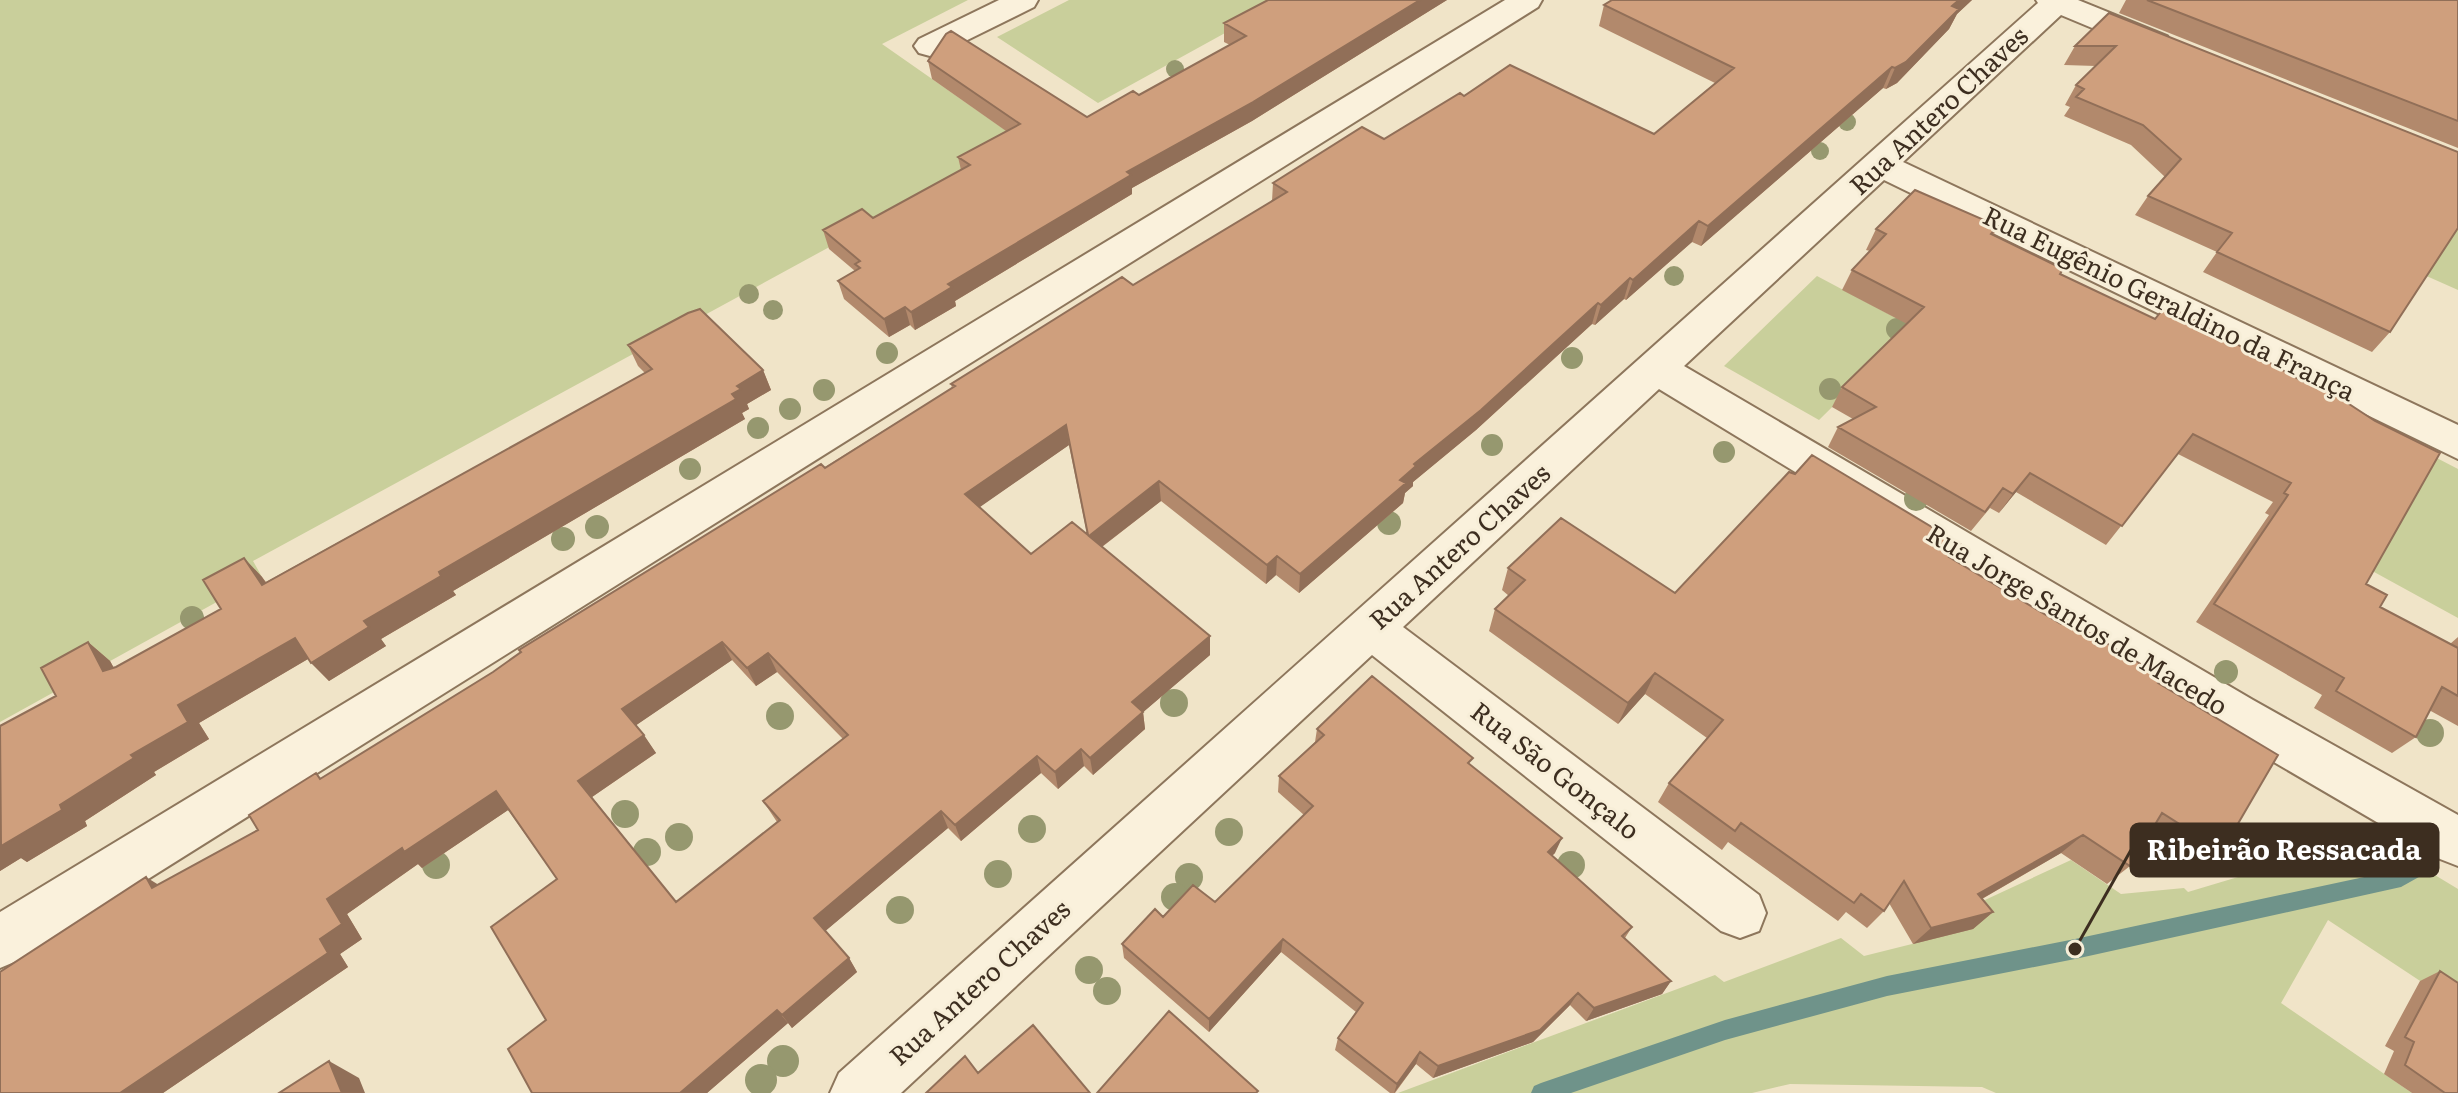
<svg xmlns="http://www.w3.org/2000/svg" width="2458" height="1093" viewBox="0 0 2458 1093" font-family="Literata,serif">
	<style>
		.green { fill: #c9cf9b }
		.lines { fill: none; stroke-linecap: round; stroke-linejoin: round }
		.stream { fill: #6f938a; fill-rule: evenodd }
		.minor-casing { stroke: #8d765c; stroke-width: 4 }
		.minor { fill: #faf1dc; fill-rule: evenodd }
		.tree { fill: #96986f }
		.wall { fill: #b2896c; fill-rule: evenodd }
		.shaded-wall { fill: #916f58 }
		.building { fill: #cf9f7d; stroke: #916f58; stroke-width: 2; fill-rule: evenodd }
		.labels { text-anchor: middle; stroke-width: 6; stroke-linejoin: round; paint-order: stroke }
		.street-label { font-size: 26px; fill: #3d2e20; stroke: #f7eed8 }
		.leader { fill: none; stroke: #3d2e20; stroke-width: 3 }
		.callout-dot { fill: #3d2e20; stroke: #f7eed8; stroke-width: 3 }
		.callout { fill: #3d2e20; stroke: #3d2e20; stroke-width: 3 }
		.callout-label { font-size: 28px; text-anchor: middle; font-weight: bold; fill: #fff }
	</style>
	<rect width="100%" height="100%" fill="#f0e4c8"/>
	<path class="green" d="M0 0H968L882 44 1025 144 1013 147 253 561 262 577 0 722Z
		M1069 0H1303L1265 11 1098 103 997 37Z
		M2458 221V290L2422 274Z
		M1817 276 1913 327 1819 420 1724 366Z
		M2431 455 2458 469V618L2365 567Z
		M2372 837 2458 889V1006L2328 920 2281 1003 2412 1093H1996L1982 1087 1790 1084 1752 1093H1398L1715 975 1724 982 1841 938 1864 956 1972 929 1959 912 2071 860 2121 894 2184 888 2188 892Z"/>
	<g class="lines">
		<path class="stream" d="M2428 853 2435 856 2437 862 2435 868 2401 887 2075 959 1887 996 1725 1040 1571 1093H1531L1534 1086 1541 1083 1725 1020 1887 976 2075 939 2397 870Z"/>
		<g class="minor-casing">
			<path id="minor" d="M999 0H1038L1034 7 941 53 930 56 919 53 914 46 919 39Z
				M1505 0H1542L1538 7 19 960 0 968V912Z
				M2036 0H2078L2167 36 2172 43 2167 50 2156 53 2145 50 2061 15 1903 162 2458 425V459L1884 180 1684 366 2253 700 2458 815V866L2440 859 2219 730 1659 389 1403 627 1759 895 1766 913 1759 931 1740 938 1721 931 1372 655 901 1093H830L839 1073 2038 3Z"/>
		</g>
		<use href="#minor" class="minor"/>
	</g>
	<g class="tree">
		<circle cx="1175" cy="69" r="9"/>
		<circle cx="1847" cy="122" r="9"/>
		<circle cx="1820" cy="151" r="9"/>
		<circle cx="1674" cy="276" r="10"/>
		<circle cx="749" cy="294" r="10"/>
		<circle cx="773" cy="310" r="10"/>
		<circle cx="1897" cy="329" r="11"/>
		<circle cx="887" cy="353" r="11"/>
		<circle cx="1572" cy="358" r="11"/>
		<circle cx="1830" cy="389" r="11"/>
		<circle cx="824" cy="390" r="11"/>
		<circle cx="790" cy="409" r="11"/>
		<circle cx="758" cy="428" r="11"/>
		<circle cx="1492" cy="445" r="11"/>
		<circle cx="1724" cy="452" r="11"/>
		<circle cx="690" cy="469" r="11"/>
		<circle cx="1916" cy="499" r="12"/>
		<circle cx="1389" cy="523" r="12"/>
		<circle cx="597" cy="527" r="12"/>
		<circle cx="563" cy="539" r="12"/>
		<circle cx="192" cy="618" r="12"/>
		<circle cx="2226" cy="672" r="12"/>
		<circle cx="1174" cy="703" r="14"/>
		<circle cx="780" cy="716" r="14"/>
		<circle cx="2430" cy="733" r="14"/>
		<circle cx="625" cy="814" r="14"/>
		<circle cx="1032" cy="829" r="14"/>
		<circle cx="1229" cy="832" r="14"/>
		<circle cx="679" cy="837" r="14"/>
		<circle cx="647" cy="852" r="14"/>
		<circle cx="436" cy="865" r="14"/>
		<circle cx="1571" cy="865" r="14"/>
		<circle cx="998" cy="874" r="14"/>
		<circle cx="1189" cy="877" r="14"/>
		<circle cx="1175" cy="897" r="14"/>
		<circle cx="900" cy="910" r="14"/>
		<circle cx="1089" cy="970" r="14"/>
		<circle cx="1107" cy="991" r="14"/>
		<circle cx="783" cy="1061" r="16"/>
		<circle cx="761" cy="1080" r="16"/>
	</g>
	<path class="wall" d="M1268 0H1447L1252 121 1132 188V194L955 301 956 306 915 330 910 325 889 337 844 299 838 281 855 271 829 249 823 230 873 218 961 170 958 157 1006 131 932 79 928 61 1087 117 1139 95 1230 45 1224 42V23Z
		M1612 0H1972L1957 14 1949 29 1897 83 1886 89 1883 88 1701 246 1692 242 1626 300 1624 299 1595 325 1592 324 1476 430 1413 482V486L1405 493 1403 503 1299 593 1276 575 1266 584 1161 501 1102 547 1210 636V655L1143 712 1145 729 1093 775 1084 766 1058 789 1041 773 961 841 948 828 825 931 849 958 857 972 792 1028 788 1023 707 1093H532L546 1020 557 879 508 810 422 868 418 864 347 914 362 939 340 954 348 967 163 1093H0L159 885 258 830 316 773 322 779 952 388 951 384 1133 285 1272 201 1273 183 1384 139 1464 96 1654 134 1715 83 1599 26 1604 5ZM1069 445 1087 534 1031 554 979 507ZM732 660 756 686 777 672 843 739 763 801 777 822 676 902 592 797 656 753 636 725Z
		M2126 0H2458V148L2119 13Z
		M2109 13 2390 332 2372 352 2203 272 2217 252 2135 215 2148 196 2165 177 2131 145 2064 116 2070 107 2065 105 2076 85 2096 66 2064 65 2075 46Z
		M1998 226 1993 236 2063 269 2060 274 2155 319 2163 309 2366 584 2380 607 2450 644 2458 637V726L2429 710 2416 737 2392 753 2314 708 2322 695 2196 622 2269 515 2265 513 2273 502 2178 454 2106 545 2016 492 1999 513 1990 508 1971 531 1828 447 1838 427 1853 419 1832 407 1842 387 1907 324 1842 290 1852 270 1870 251 1866 250 1876 229Z
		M628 345 763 370 771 390 747 404 749 409 742 413 745 419 453 591 456 595 381 639 386 646 329 681 308 659 199 723 209 739 154 772 156 775 85 821 87 826 27 862 21 858 0 871V726L56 696 88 642 110 661 114 668 221 609 244 558 262 577 266 582 645 373 638 366Z
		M1960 544 1950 558 2158 683 2222 851 2197 869 2148 837 2130 866 2107 884 2061 853 1982 899 1993 912 1973 929 1913 944 1889 903 1884 911 1867 928 1846 912 1838 921 1728 842 1722 850 1658 802 1669 783 1707 738 1645 694 1618 724 1489 631 1495 609 1509 596 1502 590 1508 568 1675 593Z
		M1317 729 1471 765 1555 853 1552 855 1632 927 1625 938 1671 981 1662 994 1586 1021 1570 1005 1533 1042 1433 1078 1416 1064 1395 1093H1390L1335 1050 1338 1038 1356 1012 1281 952 1209 1032 1124 958 1122 944 1163 917 1215 902 1304 815 1278 792 1279 776 1315 742Z
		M2440 971 2458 1093H2412L2384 1074 2394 1051 2385 1046 2420 981Z"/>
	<path class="shaded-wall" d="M1420 0H1447L1252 121 1132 188V194L955 301 956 306 915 330 911 312 948 284 1127 172Z
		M1959 0H1972L1957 14 1949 29 1897 83 1886 89 1895 68Z
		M1892 67 1883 88 1701 246 1708 226Z
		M1699 221 1692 242 1626 300 1633 280Z
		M1630 278 1624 299 1595 325 1601 305Z
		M1598 303 1592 324 1476 430 1413 482V486L1405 493 1403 503 1299 593 1300 574 1400 480 1414 464Z
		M905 307 910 325 889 337 884 319Z
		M763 370 771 390 747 404 749 409 742 413 745 419 453 591 456 595 381 639 386 646 329 681 311 663 364 621 439 572 732 394 737 386Z
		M1066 425 1069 445 970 514 965 494Z
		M2030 473 2016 492 1999 513 2013 494Z
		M1159 481 1161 501 1091 555 1089 536Z
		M1277 556 1276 575 1266 584 1267 565Z
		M244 558 262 577 280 604 262 585Z
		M1210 636V655L1134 720 1132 702Z
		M295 638 313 656 199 723 209 739 154 772 156 775 85 821 87 826 27 862 21 858 0 871V842L60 805 131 755 178 705Z
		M88 642 110 661 125 689 103 671Z
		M722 642 732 660 635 726 622 709Z
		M768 653 777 672 756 686 747 668Z
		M1655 673 1645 694 1618 724 1628 703Z
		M1143 712 1145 729 1093 775 1090 758Z
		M644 735 656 753 592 797 578 781Z
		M1081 749 1084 766 1058 789 1055 772Z
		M1037 756 1041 773 961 841 955 825Z
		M496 791 511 808 422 868 418 864 347 914 362 939 340 954 348 967 163 1093H120L327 899 402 848Z
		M941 811 948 828 823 933 814 918Z
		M2083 835 2061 853 1959 912 1978 894Z
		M1562 838 1555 853 1542 866 1548 852Z
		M146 877 170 892 152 888Z
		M1993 912 1973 929 1913 944 1931 928Z
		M1283 939 1281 952 1209 1032V1019Z
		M849 958 857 972 792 1028 782 1015Z
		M1671 981 1662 994 1586 1021 1594 1008Z
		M1578 993 1570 1005 1533 1042 1433 1078 1438 1066Z
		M777 1010 788 1023 707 1093H680Z
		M1420 1052 1416 1064 1394 1093 1397 1084Z
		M329 1061 359 1078 365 1093H342Z"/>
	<path class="building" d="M1268 0H1420L1253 102 1127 172 1131 175 948 284 952 287 911 312 905 307 884 319 838 281 860 268 855 264 860 261 823 230 862 209 873 218 970 165 958 157 1020 124 928 61 946 34 951 31 1087 117 1133 91 1139 95 1246 36 1224 23Z
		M1612 0H1959L1952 6 1959 9 1906 62 1895 68 1892 67 1708 226 1699 221 1633 280 1630 278 1601 305 1598 303 1481 410 1414 464 1416 466 1400 480 1406 483 1300 574 1277 556 1267 565 1159 481 1089 536 1210 636 1132 702 1143 712 1090 758 1081 749 1055 772 1037 756 955 825 941 811 814 918 849 958 782 1015 777 1010 680 1093H532L508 1049 546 1020 491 927 557 879 496 791 404 852 402 848 327 899 342 924 320 939 328 953 120 1093H0V972L146 877 152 888 258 830 249 815 316 773 320 779 493 672 521 652 519 650 821 464 825 468 955 386 951 384 1122 277 1133 285 1287 192 1273 183 1362 127 1384 139 1460 93 1464 96 1510 65 1654 134 1734 68 1604 5ZM1066 425 1088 535 1072 522 1031 554 965 494ZM722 642 747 668 768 653 848 735 763 801 780 820 676 902 578 781 644 735 622 709Z
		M2147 0H2458V121Z
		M2109 13 2458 152V228L2390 332 2217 252 2232 233 2148 196 2181 159 2143 125 2076 97 2084 89 2076 85 2116 46H2075Z
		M1915 190 1998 226 1991 234 2063 269 2060 274 2155 319 2163 309 2170 313 2173 308 2302 381 2326 389 2375 421 2440 453 2366 584 2387 595 2380 607 2458 648V696L2442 687 2416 737 2336 691 2344 678 2214 604 2288 495 2284 493 2291 483 2193 434 2122 526 2030 473 2013 494 2003 488 1985 512 1838 427 1876 407 1842 387 1924 307 1852 270 1886 234 1876 229Z
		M700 309 763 370 737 386 741 389 732 394 736 399 439 572 441 576 364 621 369 627 311 663 295 638 178 705 188 722 131 755 134 758 60 805 62 810 1 846 0 726 56 696 41 668 88 642 103 671 116 667 221 609 203 580 244 558 262 585 652 369 628 345 688 313Z
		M1812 455 1960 544 1949 557 2061 624 2065 618 2162 677 2158 683 2278 755 2222 851 2162 813 2130 866 2083 835 1978 894 1993 912 1931 928 1904 881 1884 911 1861 894 1854 903 1741 823 1735 831 1669 783 1723 720 1655 673 1628 703 1495 609 1525 580 1508 568 1561 518 1675 593 1789 472 1795 474Z
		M1372 676 1473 758 1468 763 1562 838 1548 852 1632 927 1622 936 1671 981 1594 1008 1578 993 1540 1030 1438 1066 1420 1052 1397 1084 1338 1038 1363 1003 1283 939 1209 1019 1122 944 1155 909 1163 917 1193 885 1215 902 1313 806 1279 776 1324 735 1317 729Z
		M2440 971 2458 983V1093H2445L2405 1065 2414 1042 2405 1037Z
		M1169 1011 1258 1091 1256 1093H1097Z
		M1033 1025 1090 1093H926L965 1056 978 1073Z
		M329 1061 342 1093H279Z"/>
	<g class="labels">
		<g class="street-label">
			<text transform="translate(1939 111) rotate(-43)" y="9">Rua Antero Chaves</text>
			<text transform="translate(2169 304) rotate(26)" y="9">Rua Eugênio Geraldino da França</text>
			<text transform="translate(1460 547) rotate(-42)" y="9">Rua Antero Chaves</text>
			<text transform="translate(2077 620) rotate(31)" y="9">Rua Jorge Santos de Macedo</text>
			<text transform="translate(1555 771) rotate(38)" y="9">Rua São Gonçalo</text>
			<text transform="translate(980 983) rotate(-42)" y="9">Rua Antero Chaves</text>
		</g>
	</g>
	<path class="leader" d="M2075 949L2131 850"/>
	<circle class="callout-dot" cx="2075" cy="949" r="8"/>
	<rect class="callout" x="2131" y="824" width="307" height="52" rx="8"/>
	<g class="callout-label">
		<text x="2284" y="860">Ribeirão Ressacada</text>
	</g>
</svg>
